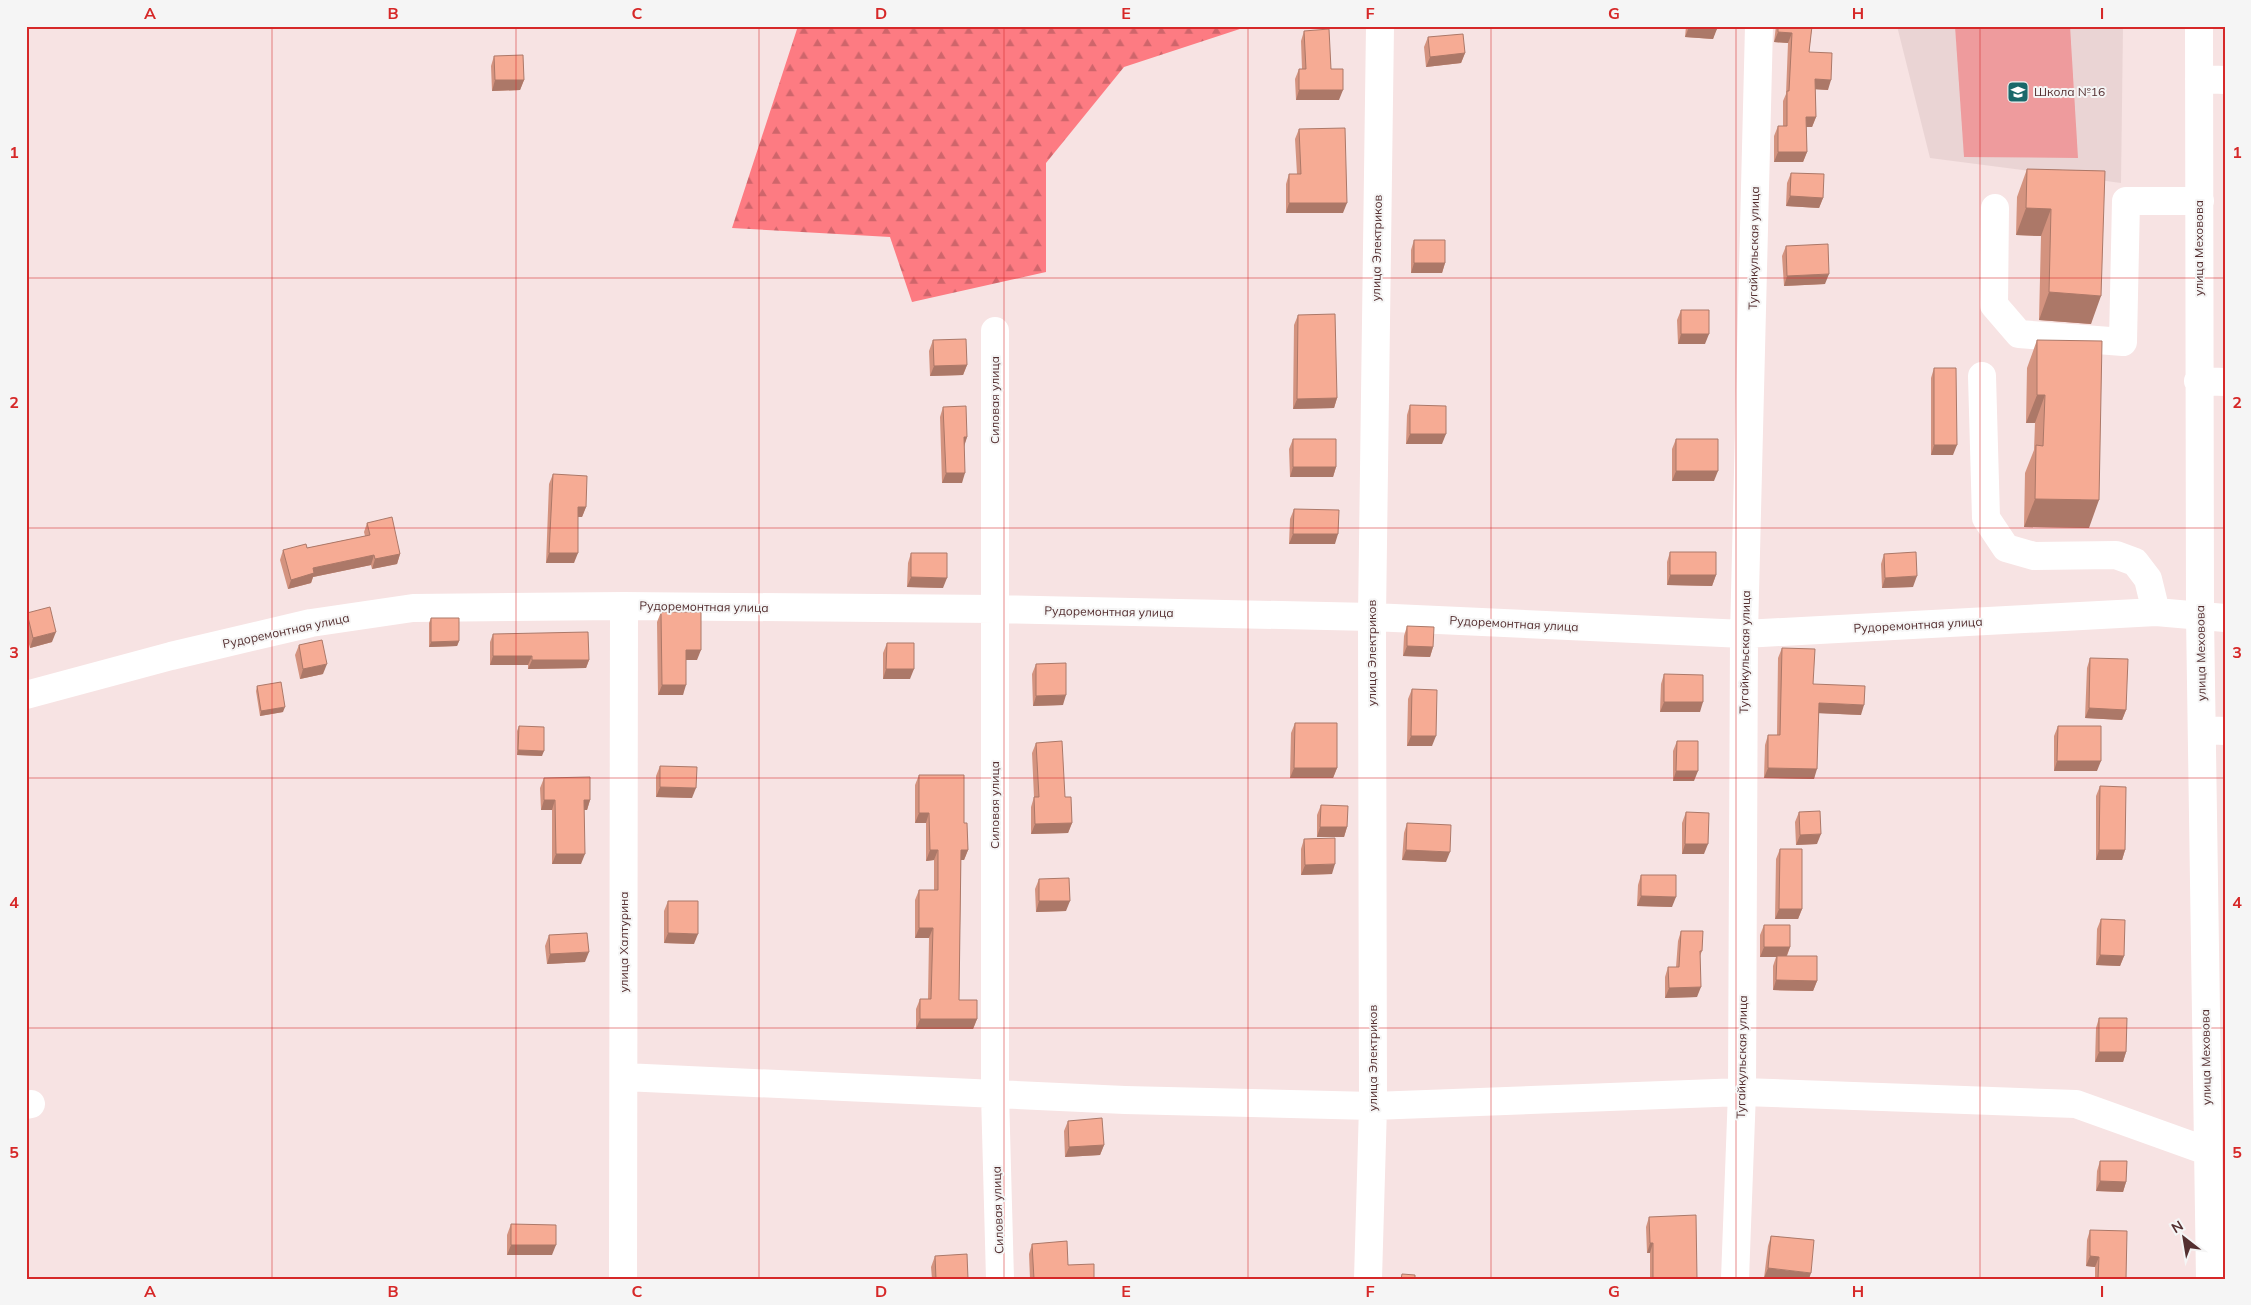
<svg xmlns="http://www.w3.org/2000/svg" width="2251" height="1305" viewBox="0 0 2251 1305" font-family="Mulish,sans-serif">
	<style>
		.built { fill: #ead4d4 }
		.forest { fill: url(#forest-firs) }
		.pitch { fill: #ee9b9d }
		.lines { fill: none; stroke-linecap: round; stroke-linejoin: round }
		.minor { stroke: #fff; stroke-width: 28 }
		.wall { fill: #d4937f }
		.shaded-wall { fill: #ac7868 }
		.building { fill: #f6ab94; stroke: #ac7868 }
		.grid { fill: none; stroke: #d62828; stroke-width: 1; stroke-opacity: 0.55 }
		.labels { text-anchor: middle; stroke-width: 4; stroke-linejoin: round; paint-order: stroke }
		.poi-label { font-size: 12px; fill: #542f30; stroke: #f5f5f5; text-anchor: start }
		.street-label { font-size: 12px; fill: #542f30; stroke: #f5f5f5 }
		.neatline { fill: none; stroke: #d62828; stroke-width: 2 }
		.grid-label { font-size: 16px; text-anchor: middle; font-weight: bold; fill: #d62828 }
	</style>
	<defs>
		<pattern id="forest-firs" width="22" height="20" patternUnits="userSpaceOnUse" patternTransform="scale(1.25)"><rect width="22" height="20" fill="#fd7b82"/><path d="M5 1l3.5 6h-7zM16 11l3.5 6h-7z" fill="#cf656b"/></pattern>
	</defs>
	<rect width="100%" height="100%" fill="#f7e3e3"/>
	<path class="built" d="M1897 26H2123L2121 183 1930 158Z"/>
	<path class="forest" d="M798 26H1249L1124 67 1046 163V272L912 302 890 237 732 228Z"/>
	<path class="pitch" d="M1955 26H2070L2078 158 1964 157Z"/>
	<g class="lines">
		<path class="minor" d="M2199 26 2200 617 2210 1279
			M2199 79 2225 80
			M1995 208 1994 305 2019 334 2123 342 2126 201H2200
			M995 331V1094L1000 1279
			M1982 376 1986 518 2006 548 2034 556 2116 555 2135 562 2148 579 2156 612
			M2198 381 2225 382
			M26 695 171 656 311 623 413 608 624 606 995 609 1372 617 1744 634 2156 612 2225 618
			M2202 730 2225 731
			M624 1077 1125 1100 1373 1106 1742 1092 2076 1104 2207 1151
			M26 1105 31 1104
			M623 1279 624 606
			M1368 1279 1373 1106 1372 617 1380 26
			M1735 1279 1742 1092 1744 634 1759 26"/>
	</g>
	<path class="wall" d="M1686 26H1717L1713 39 1685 37Z
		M1776 26H1812L1809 52 1828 90 1815 89 1816 117 1812 127H1806L1807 152 1803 162H1774V136L1778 126H1783V101L1786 94 1788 43 1774 42Z
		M1304 31 1331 69 1339 100H1296L1295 79 1299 69H1302L1301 41Z
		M1428 37 1465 53 1461 63 1426 67 1424 47Z
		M494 56 524 80 520 90 492 91 491 66Z
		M1299 129 1343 213H1286V184L1289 174H1297L1295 139Z
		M2027 169 2105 171 2091 324 2039 320 2041 236 2016 235 2017 197Z
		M1791 173 1823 198 1819 208 1786 206 1787 183Z
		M1414 240 1445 263 1442 273H1411V250Z
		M1786 246 1825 284 1784 286 1782 256Z
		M1681 310 1705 344H1678L1677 320Z
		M1298 315 1337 398 1334 408 1293 409 1294 325Z
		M933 340 967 365 963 375 930 376 929 351Z
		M2037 340 2089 528 2024 527 2025 473 2034 450 2035 423H2026L2027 368Z
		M1934 368 1953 455H1931V378Z
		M1410 405 1442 444H1406L1407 415Z
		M943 407 967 437 964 445 962 483H942L940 417Z
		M1293 439 1336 467 1333 477H1290L1289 449Z
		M1676 439 1714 481H1672V449Z
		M553 474 586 507 582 517H578L574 563H546L549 484Z
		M1294 509 1335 544H1289L1290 519Z
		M367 523 400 554 397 564 372 569 371 565 313 577 311 583 288 589 280 560 283 550 307 548 365 536 364 532Z
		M1670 552 1716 575 1712 586 1667 585V562Z
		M911 553 943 588 907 587 908 563Z
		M1884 554 1913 587 1882 588 1881 564Z
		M661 612 697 660H686L683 695H658L657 622Z
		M27 613 52 642 30 648 26 633V616Z
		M431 618 459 641 457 646 429 647V623Z
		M1407 626 1433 647 1430 657 1403 656 1404 636Z
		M493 634 589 660 586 668 528 669V665H490V642Z
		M887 643 910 679H883V653Z
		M299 645 323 674 300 679 295 655Z
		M1782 648 1813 684 1861 715 1819 713 1814 779 1764 778 1765 745 1768 735H1777L1778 658Z
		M2090 658 2126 710 2122 720 2085 718 2087 668Z
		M1036 664 1063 705 1033 706 1032 674Z
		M1664 674 1700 712H1660L1661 684Z
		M257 686 283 712 260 716 256 691Z
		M1412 689 1432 746H1407L1408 699Z
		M1295 723 1337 768 1333 778H1290L1291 733Z
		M519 726 542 756 517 755V731Z
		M2058 726 2097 771H2054V736Z
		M1677 741 1694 781H1673V751Z
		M1036 743 1065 797 1072 823 1068 833 1031 834V807L1034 797 1032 753Z
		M660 766 692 798 656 797V776Z
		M919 775 964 823 968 850 964 860H961L959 1000 977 1019 973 1029H916V1009L920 999H928L929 938H915V900L919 890H934V860L926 861V823H915V785Z
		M544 778 590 800 587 810H584L581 864H552V810H541L540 788Z
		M2100 786 2125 850 2122 860H2096V796Z
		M1321 805 1347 827 1344 837H1317V815Z
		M1686 812 1704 854H1682V823Z
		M1799 812 1817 844 1796 845 1795 822Z
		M1407 823 1446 862 1402 860 1404 833Z
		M1304 839 1332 874 1301 875V849Z
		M1780 849 1802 909 1798 919H1775L1776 859Z
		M1641 875 1672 907 1637 906 1638 885Z
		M1039 879 1066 911 1036 912 1035 889Z
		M668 901 694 944 664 943V911Z
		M2101 919 2124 956 2120 966 2096 965 2097 929Z
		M1764 925 1790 947 1787 956 1817 981 1813 991 1773 990V966L1776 957H1760V935Z
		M1681 931 1702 951 1700 956 1697 997 1665 998V977L1668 967H1676L1678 941Z
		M549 935 585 962 547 964 545 946Z
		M2099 1018 2126 1052 2123 1062H2095L2096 1028Z
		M1068 1121 1104 1145 1100 1155 1065 1157 1064 1131Z
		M2100 1161 2126 1182 2123 1192 2096 1191 2097 1171Z
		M1649 1217 1697 1279H1650V1253H1647L1646 1227Z
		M511 1224 552 1255H507V1235Z
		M2090 1230 2126 1279H2095V1267L2086 1266 2087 1240Z
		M1771 1236 1814 1240 1764 1278 1768 1246Z
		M1032 1244 1068 1265 1094 1279H1030L1029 1254Z
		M935 1256 968 1279H932L931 1267Z"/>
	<path class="shaded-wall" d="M1689 27 1717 29 1713 39 1685 37Z
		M1778 32 1792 33 1788 43 1774 42Z
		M1465 53 1461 63 1426 67 1430 57Z
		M1815 79 1831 80 1828 90 1811 89Z
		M495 80H524L520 90 492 91Z
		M1299 90H1343L1339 100H1296Z
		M1806 117H1816L1812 127H1803Z
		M1778 152H1807L1803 162H1774Z
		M1790 196 1823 198 1819 208 1786 206Z
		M1289 203H1347L1343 213H1286Z
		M2026 208 2051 209 2041 236 2016 235Z
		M1414 263H1445L1442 273H1411Z
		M1829 274 1825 284 1784 286 1787 276Z
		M2049 292 2101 296 2091 324 2039 320Z
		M1681 334H1709L1705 344H1678Z
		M967 365 963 375 930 376 934 366Z
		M2037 395H2045L2035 423H2026Z
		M1337 398 1334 408 1293 409 1297 399Z
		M1410 434H1446L1442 444H1406Z
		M964 437H967L964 447Z
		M1934 445H1957L1953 455H1931Z
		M1293 467H1336L1333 477H1290Z
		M1676 471H1718L1714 481H1672Z
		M946 473H965L962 483H942Z
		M2035 499 2099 500 2089 528 2024 527Z
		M578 507H586L582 517H575Z
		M1293 534H1338L1335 544H1289Z
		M549 553H578L574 563H546Z
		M400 554 397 564 372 569 375 559Z
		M374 555 371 565 313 577 311 583 288 589 291 580 313 568Z
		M1670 575H1716L1712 586 1667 585Z
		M1917 576 1913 587 1882 588 1885 578Z
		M911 577 947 578 943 588 907 587Z
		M56 632 52 642 30 648 33 638Z
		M459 641 457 646 429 647 431 642Z
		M1407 646 1433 647 1430 657 1403 656Z
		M686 650H701L697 660H683Z
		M493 656H532L528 665H490Z
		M532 660H589L586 668 528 669Z
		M327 664 323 674 300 679 303 669Z
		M886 669H914L910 679H883Z
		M662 685H686L683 695H658Z
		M1066 695 1063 705 1033 706 1036 696Z
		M1664 702H1703L1700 712H1660Z
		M1819 703 1864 705 1861 715 1815 713Z
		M285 707 283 712 260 716 261 711Z
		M2089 708 2126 710 2122 720 2085 718Z
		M1411 736H1436L1432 746H1407Z
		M518 750 544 751 542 756 517 755Z
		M2057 761H2101L2097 771H2054Z
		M1294 768H1337L1333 778H1290Z
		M1768 768 1817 769 1814 779 1764 778Z
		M1676 771H1698L1694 781H1673Z
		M660 787 696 788 692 798 656 797Z
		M544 800H555L552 810H541Z
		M584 800H590L587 810H580Z
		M919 813H929L926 823H915Z
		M1072 823 1068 833 1031 834 1035 824Z
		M1320 827H1347L1344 837H1317Z
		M1821 834 1817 844 1796 845 1800 835Z
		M1685 844H1708L1704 854H1682Z
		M930 850H938L934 860 926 861Z
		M961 850H968L964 860H958Z
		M1406 850 1450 852 1446 862 1402 860Z
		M2099 850H2125L2122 860H2096Z
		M556 854H585L581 864H552Z
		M1335 864 1332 874 1301 875 1305 865Z
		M1641 896 1676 897 1672 907 1637 906Z
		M1039 901H1070L1066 911 1036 912Z
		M1779 909H1802L1798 919H1775Z
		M919 928H933L929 938H915Z
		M668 933 698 934 694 944 664 943Z
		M1764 947H1790L1786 957H1760Z
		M589 952 585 962 547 964 550 954Z
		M2100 955 2124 956 2120 966 2096 965Z
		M1776 980 1817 981 1813 991 1773 990Z
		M1701 987 1697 997 1665 998 1669 988Z
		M920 1019H977L973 1029H916Z
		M2099 1052H2126L2123 1062H2095Z
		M1104 1145 1100 1155 1065 1157 1069 1147Z
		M2100 1181 2126 1182 2123 1192 2096 1191Z
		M1650 1243H1653L1650 1253H1647Z
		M511 1245H556L552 1255H507Z
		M2090 1256 2099 1257 2095 1267 2086 1266Z
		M1768 1268 1811 1273 1809 1279 1764 1278Z"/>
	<path class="building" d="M1689 26H1717V29Z
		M1778 26H1812L1809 52 1832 53 1831 80 1815 79 1816 117H1806L1807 152H1778V126H1787V91H1789L1792 33 1778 32Z
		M1329 29 1331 69H1343V90H1299V69H1306L1304 31Z
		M1463 34 1465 53 1430 57 1428 37Z
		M523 55 524 80H495L494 56Z
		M1345 128 1347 203H1289V174H1301L1299 129Z
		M2027 169 2105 171 2101 296 2049 292 2051 209 2026 208Z
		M1791 173 1824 174 1823 198 1790 196Z
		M1414 240H1445V263H1414Z
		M1828 244 1829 274 1787 276 1786 246Z
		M1681 310H1709V334H1681Z
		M1335 314 1337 398 1297 399 1298 315Z
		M966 339 967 365 934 366 933 340Z
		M2037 340 2102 341 2099 500 2035 499 2036 445 2043 446 2045 395H2037Z
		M1934 368H1956L1957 445H1934Z
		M1410 405 1446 406V434H1410Z
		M966 406 967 437H964L965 473H946L943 407Z
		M1293 439H1336V467H1293Z
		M1676 439H1718V471H1676Z
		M553 474 587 476 586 507H578V553H549Z
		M1294 509 1339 510 1338 534H1293Z
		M392 517 400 554 375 559 374 555 313 568 314 573 291 580 283 550 306 544 307 548 370 535 367 523Z
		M1670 552H1716V575H1670Z
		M1916 552 1917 576 1885 578 1884 554Z
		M911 553H947V578L911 577Z
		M50 607 56 632 33 638 27 613Z
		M661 612H701V650H686V685H662Z
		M431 618H459V641L431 642Z
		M1407 626 1434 627 1433 647 1407 646Z
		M588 632 589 660H532V656H493V634Z
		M322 640 327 664 303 669 299 645Z
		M887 643H914V669H886Z
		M1782 648 1815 649 1813 684 1865 686 1864 705 1819 703 1817 769 1768 768V735H1780Z
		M2090 658 2128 659 2126 710 2089 708Z
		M1066 663V695L1036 696V664Z
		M1664 674 1703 675V702H1664Z
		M281 682 285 707 261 711 257 686Z
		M1412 689 1437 690 1436 736H1411Z
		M1295 723H1337V768H1294Z
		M519 726 544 727V751L518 750Z
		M2058 726H2101V761H2057Z
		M1062 741 1065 797H1071L1072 823 1035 824 1034 797H1039L1036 743Z
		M1677 741H1698V771H1676Z
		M660 766 697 767 696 788 660 787Z
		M919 775H964V823H967L968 850H961L959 1000H977V1019H920V999H931L933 928H919V890H938V850H930L929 813H919Z
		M590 777V800H584L585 854H556L555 800H544V778Z
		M2100 786 2126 787 2125 850H2099Z
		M1321 805 1348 806 1347 827H1320Z
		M1820 811 1821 834 1800 835 1799 812Z
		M1686 812 1709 813 1708 844H1685Z
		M1407 823 1451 825 1450 852 1406 850Z
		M1335 838V864L1305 865 1304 839Z
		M1780 849H1802V909H1779Z
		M1641 875H1676V897L1641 896Z
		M1069 878 1070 901H1039V879Z
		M668 901H698V934L668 933Z
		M2101 919 2125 920 2124 956 2100 955Z
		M1764 925H1790V947H1764Z
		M1681 931H1703L1702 951H1700L1701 987 1669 988 1668 967H1679Z
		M587 933 589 952 550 954 549 935Z
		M1777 956H1817V981L1776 980Z
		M2099 1018H2127L2126 1052H2099Z
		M1102 1118 1104 1145 1069 1147 1068 1121Z
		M2100 1161H2127L2126 1182 2100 1181Z
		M1696 1215 1697 1279H1653V1243H1650L1649 1217Z
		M511 1224 556 1225V1245H511Z
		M2090 1230 2127 1231 2126 1279H2098L2099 1257 2090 1256Z
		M1771 1236 1814 1240 1811 1273 1768 1268Z
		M1067 1241 1068 1265 1094 1264V1279H1034L1032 1244Z
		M967 1254 968 1279H936L935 1256Z
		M1402 1274 1415 1275V1279H1401Z"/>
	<path class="grid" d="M272 26V1279M516 26V1279M759 26V1279M1004 26V1279M1248 26V1279M1491 26V1279M1736 26V1279M1980 26V1279M26 278H2225M26 528H2225M26 778H2225M26 1028H2225"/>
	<defs>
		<g id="school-square" transform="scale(1.125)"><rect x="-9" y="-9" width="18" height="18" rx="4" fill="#1a686a" stroke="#f5f5f5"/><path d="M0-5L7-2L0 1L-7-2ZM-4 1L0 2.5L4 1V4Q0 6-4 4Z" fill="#fff"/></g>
	</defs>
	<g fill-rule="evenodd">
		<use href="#school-square" x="2018" y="92"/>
	</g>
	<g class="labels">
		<g class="poi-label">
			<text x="2034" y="96">Школа №16</text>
		</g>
		<g class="street-label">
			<text transform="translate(1377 248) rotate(-89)" y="4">улица Электриков</text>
			<text transform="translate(1754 248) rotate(-89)" y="4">Тугайкульская улица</text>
			<text transform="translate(2199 248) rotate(-90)" y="4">улица Меховова</text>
			<text transform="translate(995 400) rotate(-90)" y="4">Силовая улица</text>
			<text transform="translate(704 607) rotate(1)" y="4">Рудоремонтная улица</text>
			<text transform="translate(1109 612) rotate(1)" y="4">Рудоремонтная улица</text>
			<text transform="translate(1514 624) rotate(3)" y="4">Рудоремонтная улица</text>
			<text transform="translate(1918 625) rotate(-3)" y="4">Рудоремонтная улица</text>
			<text transform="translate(286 631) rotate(-12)" y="4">Рудоремонтная улица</text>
			<text transform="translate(1745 652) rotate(-89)" y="4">Тугайкульская улица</text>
			<text transform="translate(1372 653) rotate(-90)" y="4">улица Электриков</text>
			<text transform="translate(2201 653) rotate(-91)" y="4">улица Меховова</text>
			<text transform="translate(995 805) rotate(-90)" y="4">Силовая улица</text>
			<text transform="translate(624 942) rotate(-90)" y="4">улица Халтурина</text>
			<text transform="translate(1742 1057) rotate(-89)" y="4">Тугайкульская улица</text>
			<text transform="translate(2206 1057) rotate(-91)" y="4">улица Меховова</text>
			<text transform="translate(1373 1058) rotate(-90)" y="4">улица Электриков</text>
			<text transform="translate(998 1210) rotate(-92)" y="4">Силовая улица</text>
		</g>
	</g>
	<rect width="2251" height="1305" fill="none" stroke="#f5f5f5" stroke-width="55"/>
	<g transform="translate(2184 1238) rotate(329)" stroke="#f5f5f5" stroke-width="4" paint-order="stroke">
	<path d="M0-4L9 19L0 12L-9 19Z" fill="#542f30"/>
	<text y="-8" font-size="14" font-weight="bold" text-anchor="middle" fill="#542f30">N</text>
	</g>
	<rect x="28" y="28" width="2196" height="1250" class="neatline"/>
	<g class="grid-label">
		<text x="150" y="19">A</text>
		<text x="393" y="19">B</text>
		<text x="637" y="19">C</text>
		<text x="881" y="19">D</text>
		<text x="1126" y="19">E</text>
		<text x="1370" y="19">F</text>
		<text x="1614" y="19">G</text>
		<text x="1858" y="19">H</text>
		<text x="2102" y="19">I</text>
		<text x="14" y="158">1</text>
		<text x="2237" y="158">1</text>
		<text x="14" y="408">2</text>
		<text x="2237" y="408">2</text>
		<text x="14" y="658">3</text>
		<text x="2237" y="658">3</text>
		<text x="14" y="908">4</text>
		<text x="2237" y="908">4</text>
		<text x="14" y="1158">5</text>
		<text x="2237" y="1158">5</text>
		<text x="150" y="1297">A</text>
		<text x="393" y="1297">B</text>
		<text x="637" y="1297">C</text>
		<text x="881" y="1297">D</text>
		<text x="1126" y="1297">E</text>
		<text x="1370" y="1297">F</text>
		<text x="1614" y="1297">G</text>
		<text x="1858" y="1297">H</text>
		<text x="2102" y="1297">I</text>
	</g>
</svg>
